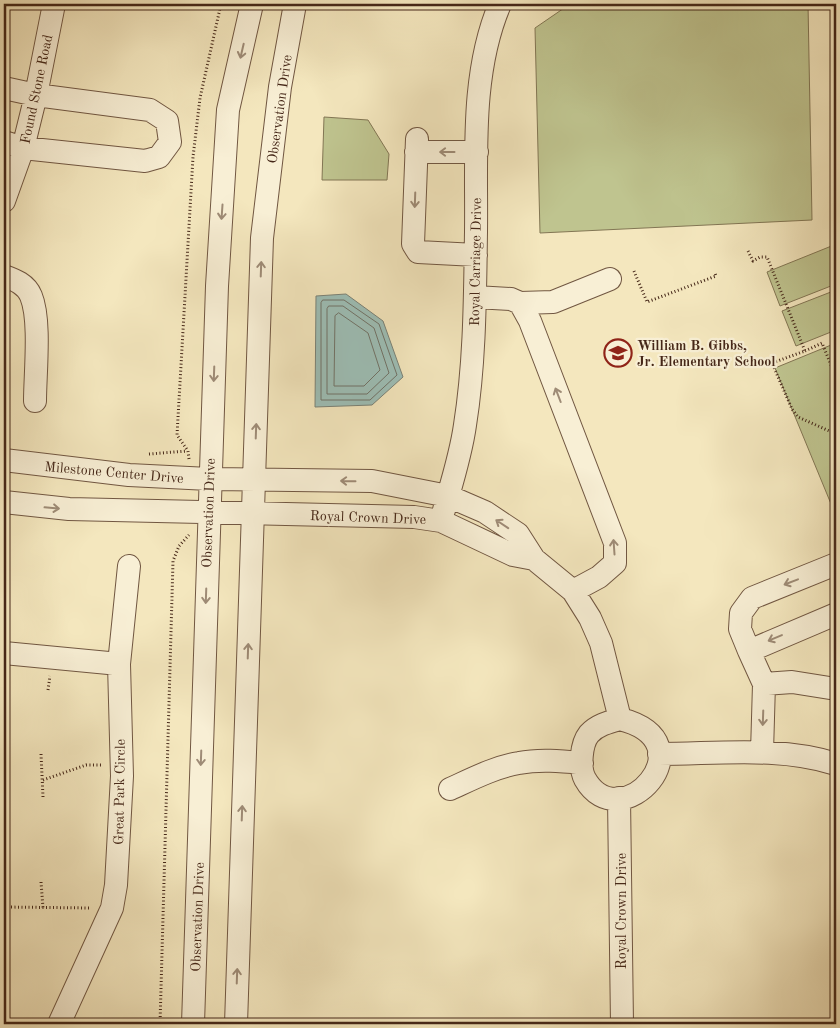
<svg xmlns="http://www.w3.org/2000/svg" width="840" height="1028" viewBox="0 0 840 1028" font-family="'Old Standard TT',serif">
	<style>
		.green { fill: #bfc48f; stroke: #827654 }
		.water { fill: #9dbfb7; stroke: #7a8277 }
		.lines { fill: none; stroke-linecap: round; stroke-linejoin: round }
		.shore { stroke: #717368; stroke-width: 1 }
		.minor-casing { stroke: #715742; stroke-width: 24 }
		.path { stroke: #452718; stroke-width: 3; stroke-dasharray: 1 2.5; stroke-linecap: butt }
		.minor { stroke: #f8efd5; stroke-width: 22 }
		.oneway { stroke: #9e8b76 }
		.labels { text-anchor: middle; stroke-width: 4.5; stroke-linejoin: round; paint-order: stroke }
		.street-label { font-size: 14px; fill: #452718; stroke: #f8efd5 }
		.poi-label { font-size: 14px; font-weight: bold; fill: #452718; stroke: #f8efd5; text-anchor: start }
	</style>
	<rect width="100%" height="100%" fill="#f4e7be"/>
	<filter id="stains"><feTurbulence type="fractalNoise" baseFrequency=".004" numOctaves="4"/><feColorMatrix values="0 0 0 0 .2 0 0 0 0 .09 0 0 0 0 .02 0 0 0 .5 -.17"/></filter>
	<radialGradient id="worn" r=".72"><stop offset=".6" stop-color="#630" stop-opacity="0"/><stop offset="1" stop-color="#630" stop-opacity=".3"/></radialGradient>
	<path class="green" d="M570 4H808L812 220 540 233 535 28Z
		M324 117 368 120 389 154 387 180H322Z
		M834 245 836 252V284L780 306 767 272Z
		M836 290V330L796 346 782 311Z
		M836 343V516L775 368Z"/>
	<path class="water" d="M346 294 383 321 403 377 372 405 315 407 316 296Z"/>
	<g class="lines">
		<path class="shore" d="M323 300H344L379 324 397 375 370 400H321V303Z
			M329 306H343L374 328 389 373 367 394H327V309Z
			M339 313 368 333 380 370 364 386H334L335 316Z"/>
		<g class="minor-casing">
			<path id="minor" d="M4 88 36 95 150 110 167 121 170 142 159 157 145 161 23 148 4 142
				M417 139 413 244 418 252 476 255
				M416 152H477
				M4 201 23 148 36 95 54 4
				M4 276C15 280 26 284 31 296 41 320 35 374 35 401
				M475 297 511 299 520 303 530 321 615 543V563L599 577 573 591
				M520 303 553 302 610 279
				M4 460 129 475 209 479 372 481 448 496 485 512 518 534 534 559 573 591 590 618 601 643 620 719
				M4 502 69 509 414 517 441 521 513 555 534 559
				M444 510C452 482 461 454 465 425 475 362 475 296 476 232 477 158 470 74 500 4
				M749 651 740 629 741 613 752 598 836 564
				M4 653 119 664
				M764 684 792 682 836 689
				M620 719C712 742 620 841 585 779 579 768 581 744 589 734 597 725 609 722 620 719Z
				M762 752 764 684 749 651 836 614
				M659 754C718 754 779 746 836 764
				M450 789C472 779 495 767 519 763 539 759 561 761 582 763
				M619 798 622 1024
				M59 1024 112 908 116 885 122 776 119 664 129 566
				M193 1024 217 286 228 110 252 4
				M236 1024 262 238 280 87 295 4"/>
		</g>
		<path class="path" d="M748 251 753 261 760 257H767L805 351 772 363 792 409 798 417 836 434
			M634 271 647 302 716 276 715 273
			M805 351 822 343 836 377
			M149 454 187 451
			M189 459 188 451 177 435 193 157 200 98 221 4
			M48 690 50 676
			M41 754 43 797
			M43 780 86 765H103
			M41 882 43 908
			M4 907 91 908
			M4 922 5 907
			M4 1019 37 1024
			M160 1024 173 561 179 546 189 535"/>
		<use href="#minor" class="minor"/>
	</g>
	<defs><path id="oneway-shaft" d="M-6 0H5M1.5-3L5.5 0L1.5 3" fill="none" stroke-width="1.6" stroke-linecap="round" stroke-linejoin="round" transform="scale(1.25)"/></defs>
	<g class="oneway">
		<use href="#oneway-shaft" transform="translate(242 51) rotate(103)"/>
		<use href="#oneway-shaft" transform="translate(447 152) rotate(180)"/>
		<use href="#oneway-shaft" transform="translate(415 200) rotate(92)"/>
		<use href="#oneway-shaft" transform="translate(222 212) rotate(94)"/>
		<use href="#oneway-shaft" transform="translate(261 269) rotate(-88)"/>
		<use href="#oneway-shaft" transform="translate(214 374) rotate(92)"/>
		<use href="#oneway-shaft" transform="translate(558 395) rotate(-111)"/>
		<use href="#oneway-shaft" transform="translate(256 431) rotate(-88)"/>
		<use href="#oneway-shaft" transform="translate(348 481) rotate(-179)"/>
		<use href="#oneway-shaft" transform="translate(52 508) rotate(5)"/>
		<use href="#oneway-shaft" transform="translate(502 524) rotate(-146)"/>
		<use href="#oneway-shaft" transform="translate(614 547) rotate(-94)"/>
		<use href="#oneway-shaft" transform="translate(791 582) rotate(159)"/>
		<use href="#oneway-shaft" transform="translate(206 596) rotate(92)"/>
		<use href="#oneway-shaft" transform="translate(775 638) rotate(157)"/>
		<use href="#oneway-shaft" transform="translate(248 651) rotate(-88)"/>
		<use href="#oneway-shaft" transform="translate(763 718) rotate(92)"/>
		<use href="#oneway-shaft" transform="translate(201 758) rotate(92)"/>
		<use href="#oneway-shaft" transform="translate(242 813) rotate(-88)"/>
		<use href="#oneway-shaft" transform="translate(237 976) rotate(-88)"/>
	</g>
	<defs>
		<g id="school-ring" transform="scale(1.4375)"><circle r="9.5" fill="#f8efd5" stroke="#8f2418" stroke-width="1.5"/><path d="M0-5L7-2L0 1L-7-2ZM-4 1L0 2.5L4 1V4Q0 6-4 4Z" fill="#8f2418"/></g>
	</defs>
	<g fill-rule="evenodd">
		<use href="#school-ring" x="618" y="353"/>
	</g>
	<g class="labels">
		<g class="street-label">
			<text transform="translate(36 89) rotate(-78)" y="5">Found Stone Road</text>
			<text transform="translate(279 109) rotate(-82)" y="5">Observation Drive</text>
			<text transform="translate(475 262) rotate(-89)" y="5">Royal Carriage Drive</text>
			<text transform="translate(114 472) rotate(5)" y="5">Milestone Center Drive</text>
			<text transform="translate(208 513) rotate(-88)" y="5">Observation Drive</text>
			<text transform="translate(368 517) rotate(2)" y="5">Royal Crown Drive</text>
			<text transform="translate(119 792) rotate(-89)" y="5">Great Park Circle</text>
			<text transform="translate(621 911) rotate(-90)" y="5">Royal Crown Drive</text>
			<text transform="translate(197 917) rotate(-88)" y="5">Observation Drive</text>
		</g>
		<g class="poi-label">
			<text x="637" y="350">William B. Gibbs,<tspan x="637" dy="16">Jr. Elementary School</tspan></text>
		</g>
	</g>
	<rect width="840" height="1028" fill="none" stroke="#f4e7be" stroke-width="20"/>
	<rect x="5" y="5" width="830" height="1018" fill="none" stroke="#452718" stroke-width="2.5"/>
	<rect x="10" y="10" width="820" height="1008" fill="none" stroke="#452718"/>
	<rect width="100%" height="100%" filter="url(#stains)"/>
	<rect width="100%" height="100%" fill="url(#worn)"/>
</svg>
